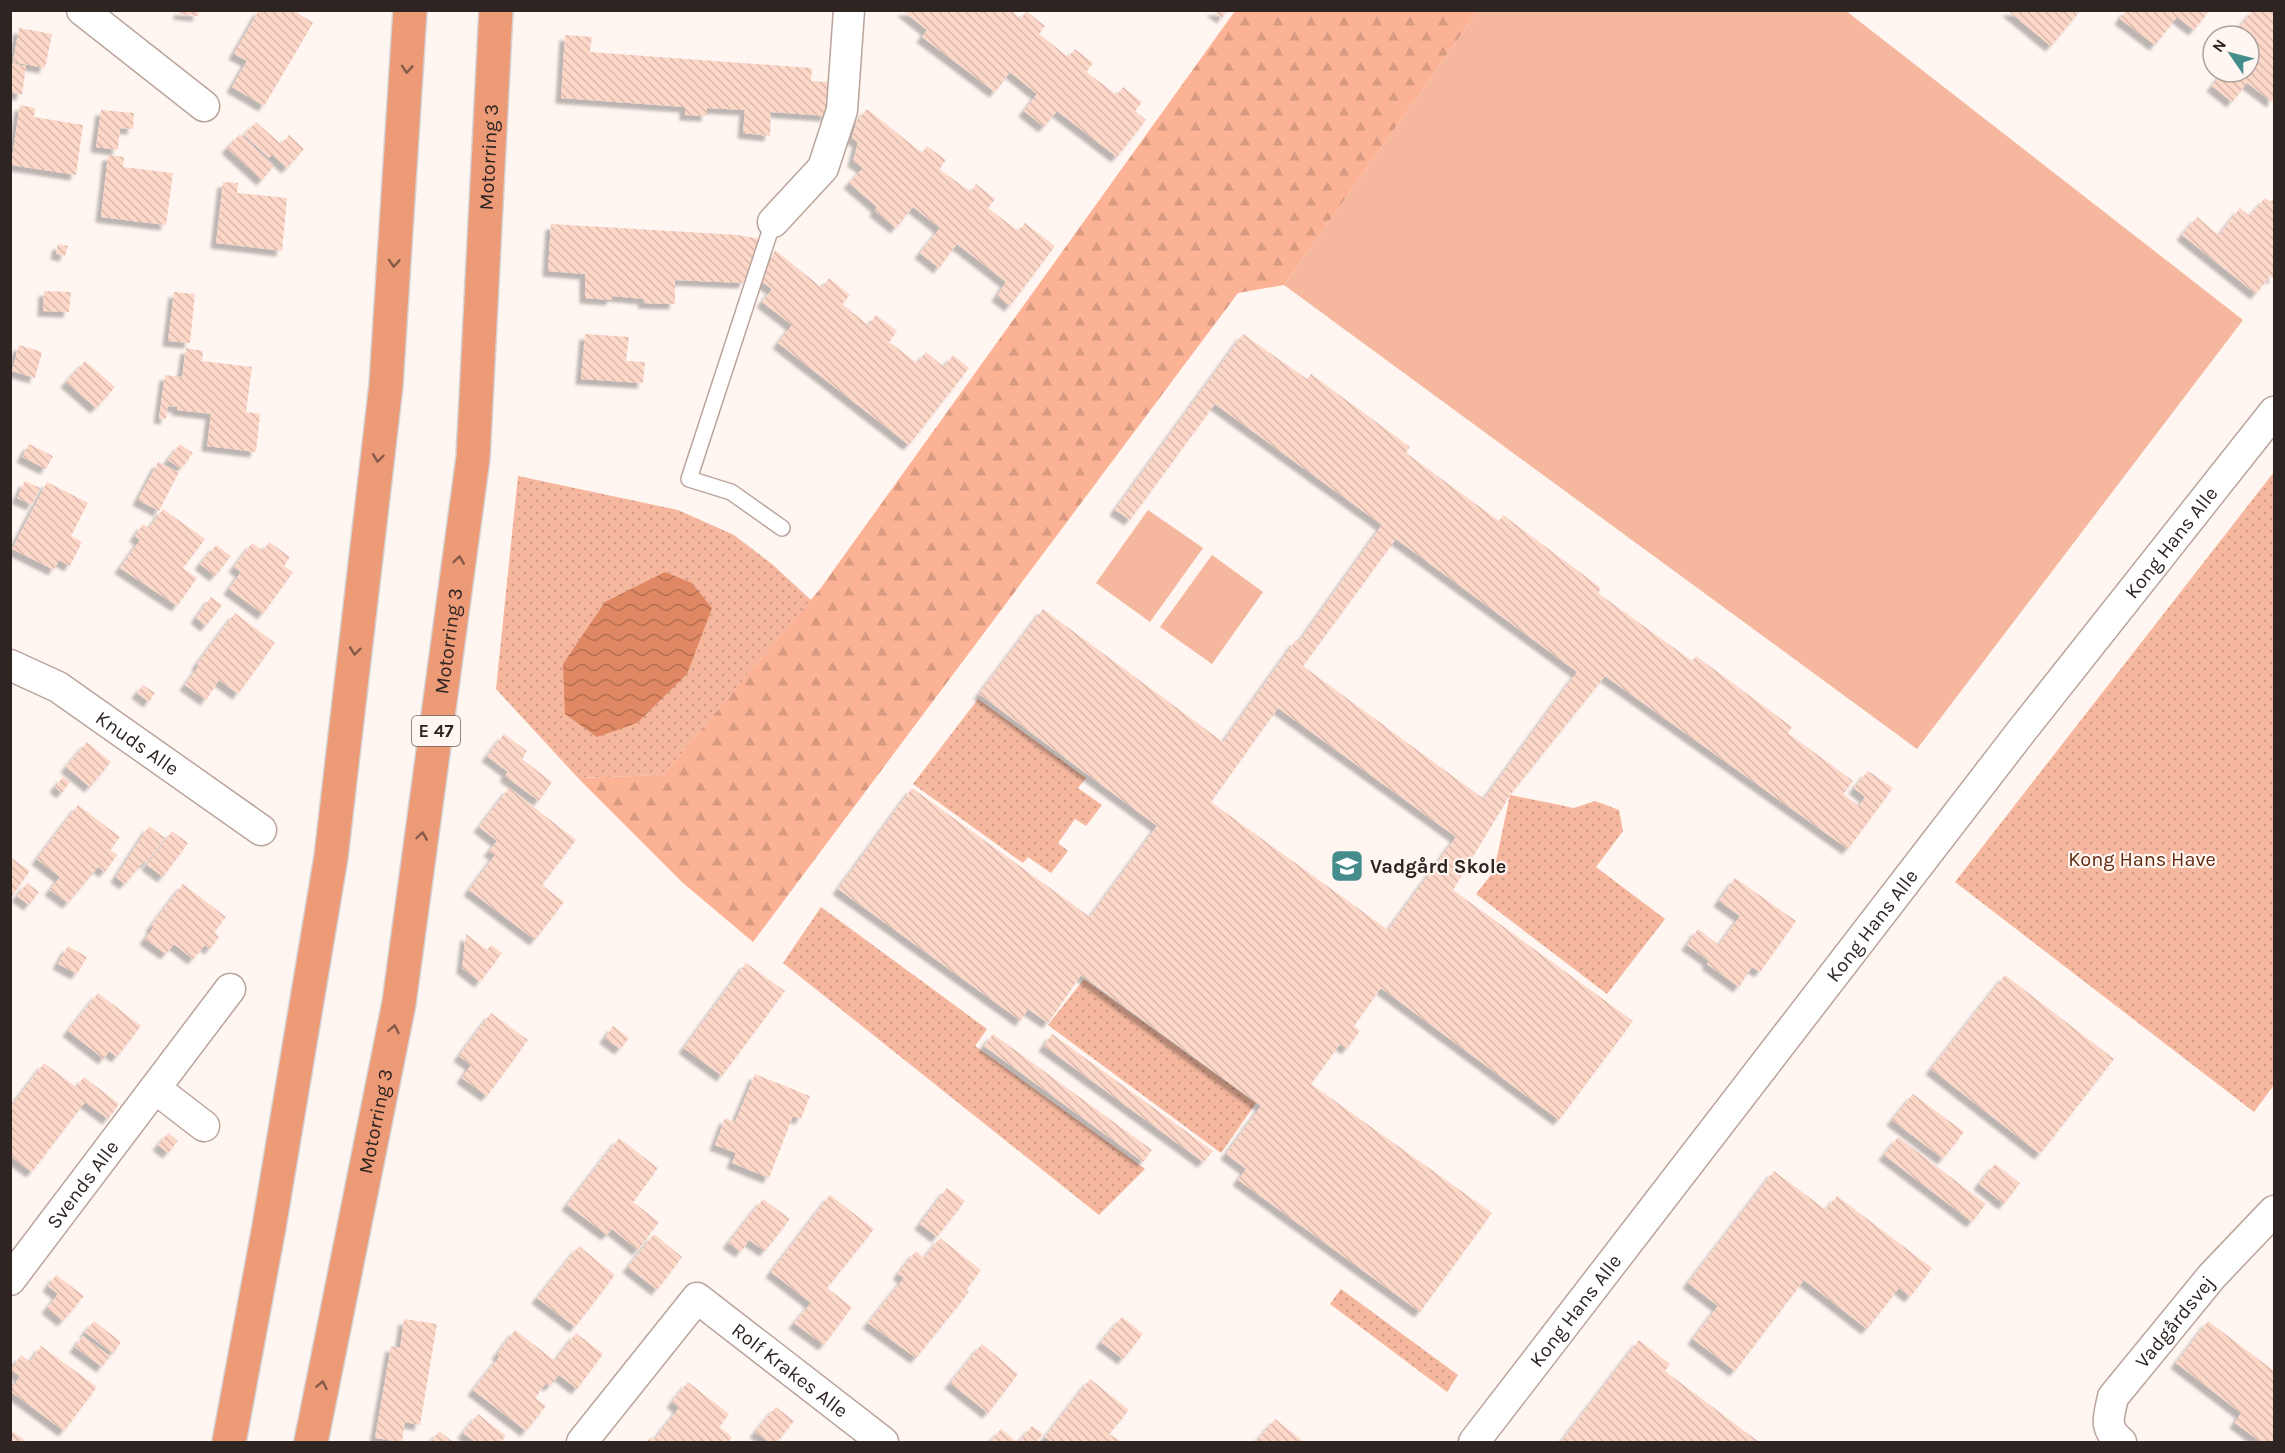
<svg xmlns="http://www.w3.org/2000/svg" width="2285" height="1453" viewBox="0 0 2285 1453" font-family="Karla,sans-serif">
	<style>
		.grass { fill: url(#grass-dots) }
		.forest { fill: url(#forest-firs) }
		.pitch { fill: #f5b79e }
		.water { fill: url(#water-waves) }
		.building { fill: url(#building-back-hatch); fill-rule: evenodd; filter: url(#shadow) }
		.lines { fill: none; stroke-linecap: round; stroke-linejoin: round }
		.service-casing { stroke: #baa49b; stroke-width: 18 }
		.minor-casing { stroke: #baa49b; stroke-width: 33 }
		.motorway-casing { stroke: #d5d3d3; stroke-width: 36 }
		.service { stroke: #fff; stroke-width: 15 }
		.minor { stroke: #fff; stroke-width: 30 }
		.motorway { stroke: #ed9a77; stroke-width: 33 }
		.oneway { stroke: #845a48 }
		.labels { text-anchor: middle; stroke-width: 4.5; stroke-linejoin: round; paint-order: stroke }
		.shield { fill: #fff5f1; stroke: #6d6360; stroke-width: 1.5 }
		.shield-label { font-size: 18px; font-weight: bold; fill: #2e2522 }
		.street-label { font-size: 20px; fill: #2e2522; stroke: #fff5f1 }
		.park-label { font-size: 20px; fill: #60290f; stroke: #fff5f1 }
		.poi-label { font-size: 20px; font-weight: bold; fill: #2e2522; stroke: #fff5f1; text-anchor: start }
	</style>
	<defs>
		<pattern id="grass-dots" width="8" height="8" patternUnits="userSpaceOnUse" patternTransform="scale(1.5)"><rect width="8" height="8" fill="#f5b79e"/><path d="M2 2h.1M6 6h.1" fill="none" stroke="#d29d88" stroke-width="1.8" stroke-linecap="round"/></pattern>
		<pattern id="forest-firs" width="22" height="20" patternUnits="userSpaceOnUse" patternTransform="scale(1.5)"><rect width="22" height="20" fill="#fcb395"/><path d="M5 1l3.5 6h-7zM16 11l3.5 6h-7z" fill="#d89a80"/></pattern>
		<pattern id="water-waves" width="16" height="10" patternUnits="userSpaceOnUse" patternTransform="scale(1.5)"><rect width="16" height="10" fill="#df8863"/><path d="M0 5q4-4 8 0t8 0" fill="none" stroke="#b56f51"/></pattern>
		<pattern id="building-back-hatch" width="6" height="6" patternUnits="userSpaceOnUse" patternTransform="scale(1.5)"><rect width="6" height="6" fill="#fdd7c8"/><path d="M-1 5l2 2M0 0l6 6M5-1l2 2" fill="none" stroke="#d9b8ac"/></pattern>
		<filter id="shadow"><feDropShadow dx="-5.5" dy="5.5" stdDeviation="1.5" flood-color="#0004"/></filter>
	</defs>
	<rect width="100%" height="100%" fill="#fff5f1"/>
	<path class="grass" d="M2274 472V1085L2254 1112 1955 882Z
		M518 476 678 510 734 535 773 565 811 600 663 775 578 778 496 689Z
		M978 699 1086 778 1078 788 1102 805 1086 826 1075 819 1058 843 1068 851 1051 873 1028 857 1023 863 913 784Z
		M1510 795 1574 808 1595 801 1619 810 1623 831 1596 867 1665 919 1607 994 1476 894 1494 871Z
		M821 907 987 1029 975 1046 1145 1169 1099 1215 783 963Z
		M1084 979 1256 1103 1221 1153 1048 1025Z
		M1341 1289 1458 1375 1447 1392 1330 1304Z"/>
	<path class="forest" d="M1235 11H1478L1284 285 1238 293 753 942 683 883 578 778 663 775 820 589Z"/>
	<path class="pitch" d="M1845 10 2243 320 1917 749 1284 285 1478 11Z
		M1148 510 1203 548 1150 622 1096 583Z
		M1212 555 1263 592 1212 664 1160 627Z"/>
	<path class="water" d="M665 572 692 583 712 608 687 674 637 723 597 737 565 714 563 664 605 602Z"/>
	<path class="building" d="M179 10H199L198 16 179 14Z
		M259 10H293L313 23 264 106 232 87 247 61 234 54Z
		M902 10H1010L1021 19 1026 11 1045 26 1039 34 1068 57 1075 49 1093 63 1086 72 1117 95 1123 87 1142 102 1135 111 1146 120 1117 157 1057 111 1044 127 1024 111 1037 94 1010 72 995 92 922 37 927 30Z
		M1212 10H1228L1222 18Z
		M2007 10H2081L2051 46Z
		M2126 10H2210L2194 30 2177 17 2155 45 2120 19Z
		M2253 10H2274V99L2272 102 2247 83 2232 102 2212 86 2223 72H2249V36H2238L2242 31 2238 29Z
		M19 28 52 34 45 68 13 62Z
		M565 35 592 37 590 52 812 68 811 81 829 82 827 116 771 112 770 136 743 133 745 110 707 108V116L685 115V107L561 98Z
		M11 63 26 66 22 95 10 92Z
		M20 105 35 108 34 117 83 125 76 175 11 165Z
		M867 109 922 153 927 146 946 160 939 169 971 192 976 184 995 199 988 208 1018 231 1025 223 1055 246 1010 306 997 296 1006 282 957 244 939 268 920 253 940 228 913 207 896 228 875 211 877 207 849 183 863 168 853 161 858 142 852 138 857 121Z
		M101 110 134 113 133 129 120 128 118 150 96 147Z
		M256 122 281 144 289 135 304 149 287 168 272 154 269 158 244 135Z
		M240 134 274 166 262 180 227 148Z
		M108 155 124 157 123 167 173 173 166 225 101 217Z
		M223 182 238 183 237 193 287 198 282 251 216 243Z
		M2274 197V279L2270 276 2256 294 2182 235 2197 217 2219 235 2240 208 2250 216 2265 198 2271 202Z
		M551 224 738 235 760 239 744 283 675 280V304L643 303 644 299 612 296V300L585 298V274L548 271Z
		M58 244 68 246 65 256 56 254Z
		M775 250 822 288 829 278 850 295 842 304 868 325 876 315 897 331 889 342 917 363 926 352 944 367 953 355 969 368 909 445 778 343 792 325 762 302 772 289 762 282Z
		M44 291 71 292 69 312 43 311Z
		M174 292 195 294 190 343 168 341Z
		M585 334 629 337 626 361 645 362 643 383 581 379Z
		M1243 334 1307 379 1311 374 1410 447 1406 453 1499 521 1503 515 1601 588 1598 593 1692 661 1696 656 1792 727 1788 733 1853 781 1843 794 1859 806 1865 797 1854 788 1868 771 1893 788 1848 849 1605 676 1510 795 1453 890 1633 1021 1559 1120 1381 988 1354 1026 1360 1031 1347 1049 1340 1044 1311 1084 1492 1213 1420 1312 1238 1180 1246 1169 1226 1154 1261 1106 1081 975 1048 1023 1028 1009 1021 1021 838 889 912 788 1090 917 1157 826 979 694 1043 609 1223 742 1296 640 1299 642 1382 525 1215 404 1130 520 1115 510ZM1396 539 1577 672 1484 799 1303 666ZM1278 708 1456 837 1388 930 1211 802Z
		M19 345 42 352 35 378 12 371Z
		M186 348 203 351 202 361 252 367 246 412 260 414 256 452 207 446 211 414 177 410 178 407 168 406 166 419 159 418 165 375 182 377Z
		M85 361 115 387 96 408 66 382Z
		M29 444 53 456 46 469 22 457Z
		M180 444 193 453 181 469 168 460Z
		M158 462 179 472 159 511 138 500Z
		M25 481 40 488 32 505 17 498Z
		M47 482 88 503 71 536 82 542 70 566 59 560 54 570 12 549Z
		M163 509 205 539 183 568 197 578 177 606 120 568 140 540 135 536 143 524 149 528Z
		M269 542 290 557 284 566 293 572 263 614 229 589 241 572 234 567 252 543 263 551Z
		M216 545 231 556 215 576 200 564Z
		M211 597 222 605 206 626 196 618Z
		M235 613 275 643 238 694 219 680 206 700 185 685 199 666 197 664Z
		M143 685 155 693 149 702 137 693Z
		M504 734 527 751 522 759 552 782 539 801 505 776 508 772 487 756Z
		M87 742 111 762 90 787 66 767Z
		M63 777 70 782 62 793 55 787Z
		M509 788 576 840 542 885 564 902 535 940 469 890 495 855 489 851 497 841 479 827Z
		M78 805 120 837 110 850 117 855 105 872 98 867 68 903 50 890 60 877 37 859Z
		M149 826 165 838 146 863 144 861 125 884 116 877Z
		M172 831 188 843 163 877 147 865Z
		M10 857 30 871 12 896 10 895Z
		M1735 878 1796 921 1760 972 1752 967 1739 987 1707 964 1709 961 1687 945 1698 929 1719 945 1740 916 1719 901Z
		M27 883 39 892 29 905 17 896Z
		M183 884 226 917 214 932 219 937 210 949 205 945 193 959 174 944 166 954 145 939 153 928 151 926Z
		M466 934 487 950 491 945 502 953 480 982 462 968Z
		M68 946 87 957 77 974 58 964Z
		M746 963 785 991 722 1076 684 1048Z
		M2005 975 2114 1059 2040 1154 1931 1069Z
		M98 993 141 1026 117 1057 109 1051 104 1059 68 1031Z
		M491 1013 528 1040 487 1096 462 1078 471 1065 459 1056Z
		M613 1026 629 1038 620 1049 605 1038Z
		M993 1034 1152 1150 1143 1162 984 1046Z
		M1052 1034 1213 1151 1203 1162 1044 1046Z
		M44 1063 76 1087 84 1077 119 1104 108 1119 85 1102 32 1172 10 1156V1108Z
		M755 1074 810 1096 801 1119 793 1116 769 1178 732 1163 736 1153 715 1145 725 1118 735 1122Z
		M1913 1094 1964 1132 1943 1159 1892 1120Z
		M168 1133 178 1141 168 1153 158 1145Z
		M1898 1137 1986 1204 1972 1222 1884 1155Z
		M619 1138 658 1168 633 1202 659 1222 638 1250 612 1229 607 1235 567 1205Z
		M1995 1164 2020 1183 2004 1204 1979 1184Z
		M1774 1171 1826 1210 1837 1196 1932 1268 1910 1297 1899 1288 1867 1329 1804 1280 1735 1371 1693 1339 1718 1306 1688 1283Z
		M947 1188 965 1201 937 1237 920 1224Z
		M830 1195 874 1229 827 1288 852 1307 824 1345 794 1323 811 1303 771 1272Z
		M763 1199 790 1219 765 1251 749 1240 741 1252 728 1243Z
		M654 1234 682 1257 657 1290 628 1267Z
		M940 1238 981 1270 966 1290 969 1292 916 1358 868 1323 904 1278 898 1274 916 1251 924 1258Z
		M579 1246 615 1275 575 1327 537 1298Z
		M56 1275 84 1296 63 1321 47 1308 58 1294 48 1286Z
		M1122 1317 1143 1334 1123 1359 1101 1342Z
		M404 1319 437 1324 420 1425 405 1422 402 1442 375 1438 391 1346 400 1348Z
		M94 1321 121 1342 113 1354 85 1332Z
		M2208 1321 2274 1371 2273 1382 2274 1384V1442H2261L2235 1423 2241 1413 2176 1363Z
		M515 1330 555 1361 576 1333 603 1354 577 1389 559 1375 550 1386 546 1383 535 1398 546 1406 526 1431 473 1390 500 1356 497 1354Z
		M83 1336 110 1356 102 1367 75 1347Z
		M1639 1340 1670 1364 1665 1371 1759 1442H1561Z
		M982 1344 1018 1374 988 1413 950 1383Z
		M41 1346 97 1387 64 1431 10 1391 20 1376 11 1370 21 1355 30 1362Z
		M1090 1379 1129 1410 1109 1434 1122 1442H1052L1045 1437Z
		M688 1382 729 1414 719 1427 732 1437 728 1442H646L651 1437 654 1440 679 1408 672 1402Z
		M776 1407 794 1421 777 1442H769L755 1432Z
		M478 1414 506 1436 501 1442H475L463 1433Z
		M1275 1419 1304 1442H1256Z
		M1032 1426 1043 1434 1036 1442H1019Z
		M1001 1429 1016 1441 1015 1442H990Z
		M10 1430 27 1442H10Z
		M439 1431 453 1442H431Z"/>
	<g class="lines">
		<g class="service-casing">
			<path id="service" d="M773 222 689 479 731 492 782 528"/>
		</g>
		<g class="minor-casing">
			<g id="minor">
				<path d="M82 10 204 106"/>
				<path d="M773 222 823 168 842 110 849 10"/>
				<path id="s1" d="M10 665 58 687 261 830"/>
				<path d="M156 1089 204 1126"/>
				<path id="s2" d="M10 1280 230 989"/>
				<path id="s3" d="M582 1442 697 1298 883 1442"/>
				<path id="s4" d="M1474 1442 2020 733 2274 412"/>
				<path id="s5" d="M2121 1442C2103 1428 2109 1417 2113 1397L2212 1276 2274 1211"/>
			</g>
		</g>
		<g class="motorway-casing">
			<g id="motorway">
				<path d="M229 1442 269 1227 331 857 386 385 410 10"/>
				<path id="s6" d="M311 1442 399 1003 473 458 496 10"/>
			</g>
		</g>
		<use href="#service" class="service"/>
		<use href="#minor" class="minor"/>
		<use href="#motorway" class="motorway"/>
	</g>
	<defs><path id="oneway-chevron" d="M-2-3.5L2.5 0L-2 3.5" fill="none" stroke-width="1.6" stroke-linecap="round" stroke-linejoin="round" transform="scale(1.5)"/></defs>
	<g class="oneway">
		<use href="#oneway-chevron" transform="translate(407 69) rotate(94)"/>
		<use href="#oneway-chevron" transform="translate(394 263) rotate(94)"/>
		<use href="#oneway-chevron" transform="translate(378 458) rotate(97)"/>
		<use href="#oneway-chevron" transform="translate(459 560) rotate(-82)"/>
		<use href="#oneway-chevron" transform="translate(355 651) rotate(97)"/>
		<use href="#oneway-chevron" transform="translate(422 836) rotate(-82)"/>
		<use href="#oneway-chevron" transform="translate(394 1029) rotate(-79)"/>
		<use href="#oneway-chevron" transform="translate(322 1385) rotate(-79)"/>
	</g>
	<defs>
		<g id="school-square" transform="scale(1.725)"><rect x="-9" y="-9" width="18" height="18" rx="4" fill="#458d8c" stroke="#fff5f1"/><path d="M0-5L7-2L0 1L-7-2ZM-4 1L0 2.5L4 1V4Q0 6-4 4Z" fill="#fff"/></g>
	</defs>
	<g fill-rule="evenodd">
		<use href="#school-square" x="1347" y="866"/>
	</g>
	<g class="labels">
		<rect class="shield" x="412" y="716" width="48" height="30" rx="4.5"/>
		<g class="shield-label">
			<text x="436" y="737">E 47</text>
		</g>
		<g class="street-label">
			<text dy="7" stroke="none"><textPath href="#s6" startOffset="1299">Motorring 3</textPath></text>
			<text dy="7" stroke="none"><textPath href="#s4" startOffset="1138">Kong Hans Alle</textPath></text>
			<text dy="7" stroke="none"><textPath href="#s6" startOffset="813">Motorring 3</textPath></text>
			<text dy="7" stroke="none"><textPath href="#s1" startOffset="150">Knuds Alle</textPath></text>
			<text dy="7" stroke="none"><textPath href="#s4" startOffset="652">Kong Hans Alle</textPath></text>
			<text dy="7" stroke="none"><textPath href="#s6" startOffset="327">Motorring 3</textPath></text>
			<text dy="7" stroke="none"><textPath href="#s2" startOffset="120">Svends Alle</textPath></text>
			<text dy="7" stroke="none"><textPath href="#s4" startOffset="166">Kong Hans Alle</textPath></text>
			<text dy="7" stroke="none"><textPath href="#s5" startOffset="147">Vadgårdsvej</textPath></text>
			<text dy="7" stroke="none"><textPath href="#s3" startOffset="302">Rolf Krakes Alle</textPath></text>
		</g>
		<g class="park-label">
			<text x="2142" y="866">Kong Hans Have</text>
		</g>
		<g class="poi-label">
			<text x="1370" y="873">Vadgård Skole</text>
		</g>
	</g>
	<rect width="2285" height="1453" fill="none" stroke="#2e2522" stroke-width="24"/>
	<g transform="translate(2231 54) rotate(305)"><circle r="28" fill="#fff5f1" stroke="#aba29e" stroke-width="1.5"/>
	<path d="M0-4.5L10 22L0 15L-10 22Z" fill="#458d8c"/>
	<text y="-9" font-size="16" font-weight="bold" text-anchor="middle" fill="#2e2522">N</text>
	</g>
</svg>
